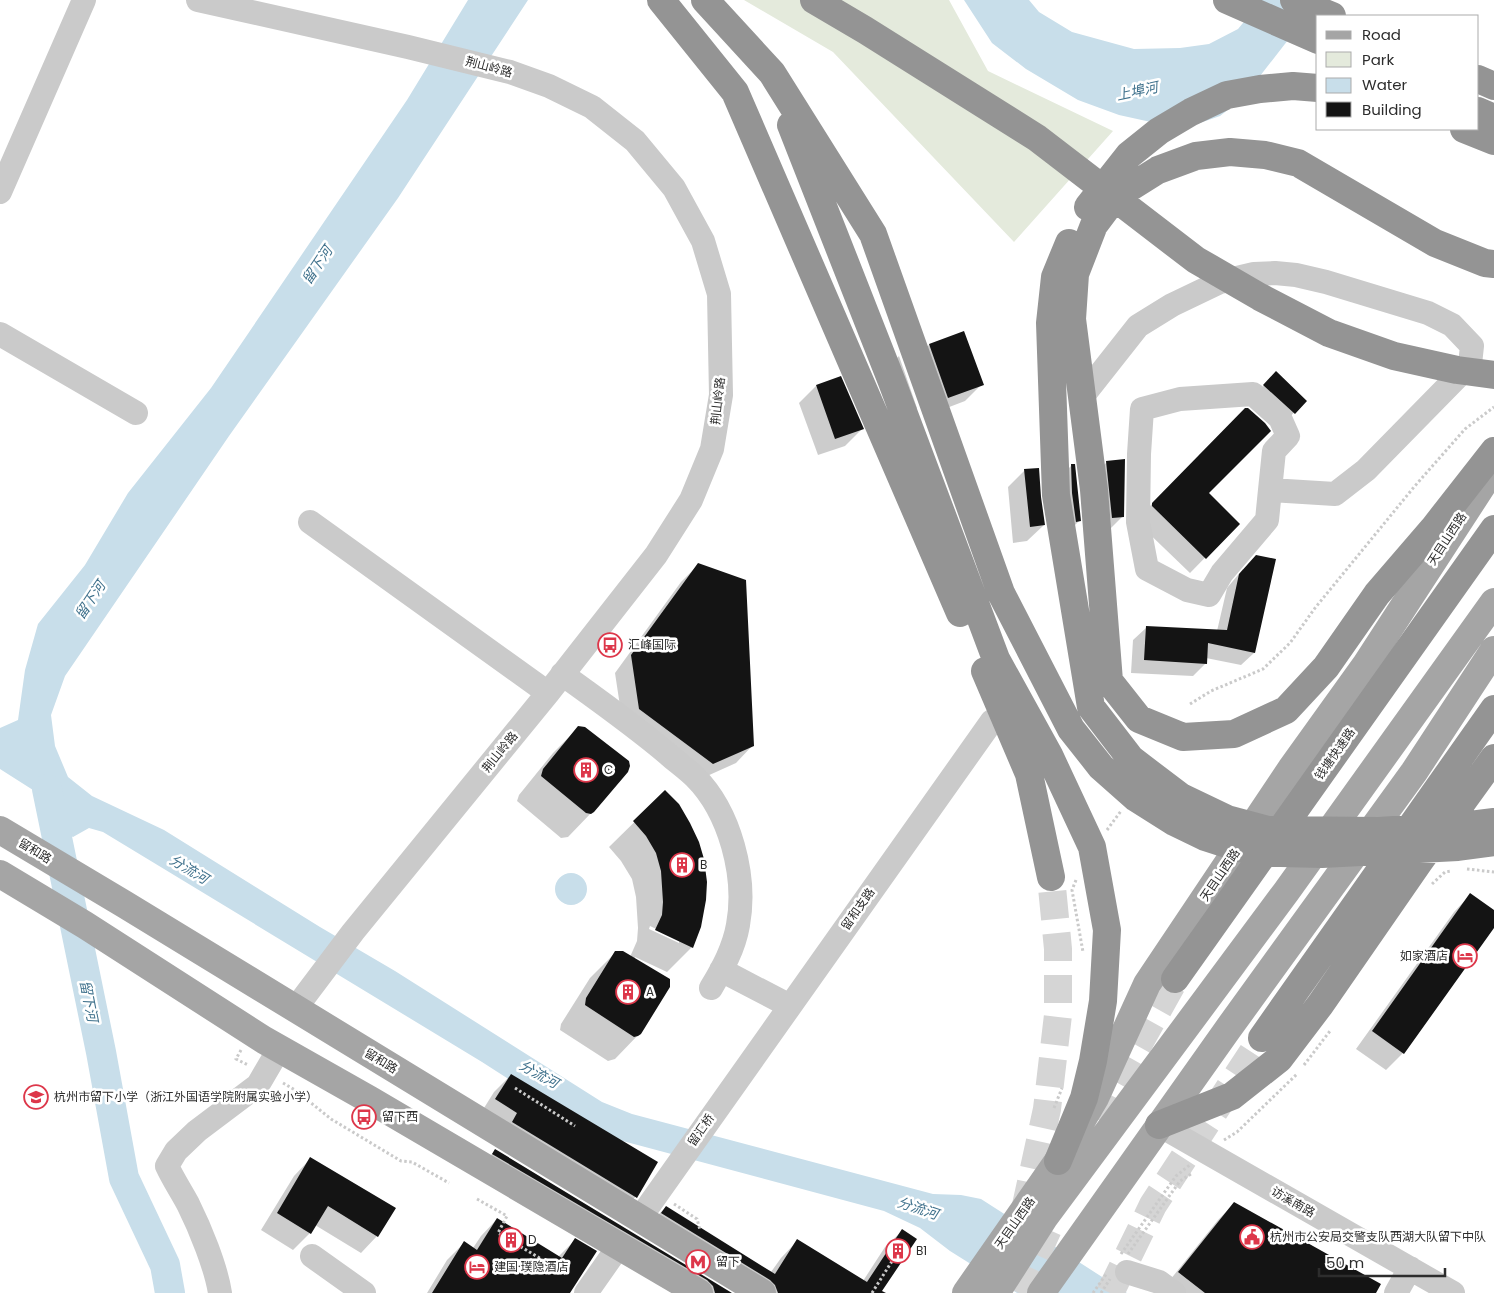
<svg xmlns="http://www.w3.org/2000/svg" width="1494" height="1293" viewBox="0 0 1494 1293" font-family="Poppins,'Noto Sans SC',sans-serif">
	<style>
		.green { fill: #e4eadc }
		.water { fill: #c8deea }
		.shadow { fill: #0003; fill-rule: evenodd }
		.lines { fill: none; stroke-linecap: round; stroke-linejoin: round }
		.river { stroke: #c8deea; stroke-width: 30 }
		.building { fill: #141414 }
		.highway-tunnel { stroke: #d5d5d5; stroke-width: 28; stroke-dasharray: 28 14; stroke-linecap: butt }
		.path { stroke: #cacaca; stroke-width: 3; stroke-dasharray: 2.5 2.5; stroke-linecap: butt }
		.minor { stroke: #cacaca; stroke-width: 24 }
		.major { stroke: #a5a5a5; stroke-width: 28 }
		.highway { stroke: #949494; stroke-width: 28 }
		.labels { text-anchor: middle; stroke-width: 5; stroke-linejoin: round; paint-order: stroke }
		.street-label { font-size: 12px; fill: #2d2d2d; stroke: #fff }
		.poi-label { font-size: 12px; fill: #2d2d2d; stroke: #fff; text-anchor: start }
		.water-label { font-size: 14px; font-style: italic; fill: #3f718c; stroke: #fff }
	</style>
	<rect width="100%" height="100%" fill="#fff"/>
	<path class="green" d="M744 0H949L988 71 1113 131 1014 242 833 52Z"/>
	<path class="water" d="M468 0H528L398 198 229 436 65 676 51 715 55 746 68 777 92 796 164 830 320 927 395 971 602 1102 632 1114 933 1194 961 1195 981 1199 1127 1293H1017L950 1251 920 1228 884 1211 604 1136 567 1117 482 1062 103 832 89 828 73 837 44 823 33 790 0 769V728L18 720 25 670 38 624 85 565 128 493 211 388 407 100Z
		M964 0H1029L1039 12 1072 32 1134 49 1180 48 1209 44 1238 29 1262 0H1319L1243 98 1220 116 1194 125 1169 126 1119 115 1078 100 1026 69 992 43Z
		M555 889a16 16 0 1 1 32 0a16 16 0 1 1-32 0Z"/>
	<path class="shadow" d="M929 345 982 384 965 401 931 414 912 362Z
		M899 356 917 408 901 423 882 373Z
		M1276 373 1305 401 1286 421 1256 394Z
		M816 386 862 429 845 446 818 455 799 403Z
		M1246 410 1207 493 1238 524 1190 573 1137 522V519Z
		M1107 462 1123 516 1106 533 1090 479Z
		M1071 466 1079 521 1062 538 1054 483Z
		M1025 470 1044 525 1027 541 1013 543 1008 487Z
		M698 565 753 745 736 763 696 781 623 726 615 673 681 582Z
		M1243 569 1254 653 1241 665 1206 658V663L1193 676 1131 673 1133 640 1146 628 1217 631 1227 588Z
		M578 728 593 811 568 837 561 838 517 801 519 795 553 753Z
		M665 792 692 947 667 972 635 957 640 1033 615 1059 608 1061 560 1030 561 1024 590 978 616 952 630 957 637 941 638 928 636 897 632 879 621 861 609 847ZM650 926 679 940V943L649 929Z
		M1470 895 1494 911V926L1403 1053 1386 1070 1356 1049 1454 912Z
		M511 1075 640 1192 619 1214 479 1116 494 1092Z
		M496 1150 730 1293H685L479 1167Z
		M310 1159 377 1236 361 1253 315 1225 310 1233 293 1250 261 1230 294 1176Z
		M1235 1203 1374 1293H1167L1162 1290 1218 1220Z
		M666 1207 771 1272 781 1258 797 1241 863 1281 885 1247 902 1231 881 1291 883 1293H749L649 1224Z
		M497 1219 558 1257 575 1240 568 1293H427L447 1260 464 1243 473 1248 481 1236Z"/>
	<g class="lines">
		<path class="river" d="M47 789 101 1052 124 1178 165 1265 170 1293"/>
	</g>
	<path class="building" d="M964 331 984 385 948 398 929 344Z
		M1276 371 1307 401 1295 414 1263 385Z
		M841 376 864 429 835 439 816 385Z
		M1245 408H1248L1265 423 1271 431 1209 493 1240 524 1206 559 1152 506V503Z
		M1125 459 1124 517 1112 518 1106 461Z
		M1071 464H1075L1081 521 1076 522 1072 493Z
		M1039 468 1041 497 1045 525 1030 527 1024 469Z
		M1256 555 1276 559 1255 653 1208 643 1207 664 1144 660 1146 626 1227 630 1239 574Z
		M698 563 746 580 754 746 713 764 639 709 631 655Z
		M578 726 585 727 629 761 630 766 628 772 594 812 591 814 586 813 541 776 543 769Z
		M665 790 679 804 690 823 699 842 704 859 707 882 706 900 701 927 693 948 655 930 662 915 663 902 661 871 656 853 646 836 633 821Z
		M1470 893 1494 910V928L1404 1054 1372 1031Z
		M615 951H623L670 979V987L641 1034 638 1036 634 1037 585 1005 586 998Z
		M511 1074 658 1162 637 1198 512 1122 517 1113 495 1099Z
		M495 1149 732 1293H715L713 1286 707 1280 492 1154Z
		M310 1157 396 1208 378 1237 328 1206 311 1234 277 1213Z
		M1234 1202 1381 1284 1376 1293H1205L1178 1272Z
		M666 1206 775 1274 797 1239 867 1282 902 1229 917 1239 882 1291 886 1293H778L775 1285 770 1280 661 1213Z
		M497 1218 562 1258 575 1238 597 1251 570 1293H432L464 1241 477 1250Z"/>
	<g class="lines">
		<path class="highway-tunnel" d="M1080 1158 1114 1088 1175 979
			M1025 1210 1047 1109 1058 1015V949L1051 877
			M1019 1293 1051 1222
			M1110 1293 1153 1205 1262 1038"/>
		<path class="path" d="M1190 704 1211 691 1263 669 1290 643 1315 608 1414 487 1465 429 1494 407
			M1107 830 1121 811
			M1467 869 1494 872
			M1076 880 1072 890 1083 952
			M1432 884 1445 872 1451 871
			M241 1050 236 1059 248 1065
			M1304 1065 1330 1031
			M283 1083 295 1090 331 1119 401 1161 412 1162 449 1183
			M515 1088 575 1126
			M1054 1108 1062 1088
			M1224 1140 1237 1132 1297 1074
			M477 1199 507 1216 498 1233 566 1274
			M674 1204 697 1219 700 1230
			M1121 1254 1176 1176 1191 1164
			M1128 1254 1180 1181 1191 1174
			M872 1293 904 1242
			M1093 1293 1107 1273
			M1101 1293 1110 1279"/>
		<path class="minor" d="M198 0 408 47 510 72 549 86 592 107 635 141 674 188 703 241 719 294 721 395 712 449 691 500 656 555 548 693 353 932 295 1009
			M0 192 84 0
			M0 334 136 413
			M1082 397 1138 326 1172 305 1220 282 1254 274 1275 273 1296 275 1326 282 1428 313 1452 325 1472 346 1470 364 1366 470 1335 494 1270 490 1267 520 1222 573 1209 595 1187 590 1147 569 1138 522 1139 454 1142 409 1180 399 1253 394 1280 418 1288 436 1274 451 1270 490
			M310 522 548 693
			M562 674C598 700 635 726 669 755 677 762 687 769 695 777 730 812 747 876 738 925 734 948 723 968 711 988
			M721 970 790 1006
			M1159 1125 1453 1293
			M640 1218 992 721
			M312 1256 364 1293
			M1127 1272 1159 1282 1174 1293
			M220 1293C216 1267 200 1228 188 1204 181 1191 173 1179 167 1166L176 1151 197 1131 258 1085 279 1049
			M586 1293 619 1246
			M1396 1293 1410 1268"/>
		<path class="major" d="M0 830 124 904 762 1293
			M0 874 85 925 264 1040 370 1100 699 1293
			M966 1293 1058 1161 1095 1098 1147 984 1291 769 1365 666 1489 475
			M996 1293 1044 1218 1286 892 1494 602
			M1041 1293 1228 1029 1414 772 1494 650"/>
		<path class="highway" d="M661 0 735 92 960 613
			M705 0 772 73 873 234 1001 593 1071 729 1101 767 1136 798 1174 822 1205 837 1239 848 1281 853 1322 854 1458 847 1494 842
			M814 0 865 30 1037 138 1196 260 1260 297 1329 333 1394 356 1457 370 1494 375
			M1227 0 1318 40
			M1294 0 1332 16
			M1478 79 1494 86
			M1478 111 1494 118
			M791 125 892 382 996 659 1049 755 1092 847 1107 930 1103 1001 1093 1061 1084 1098 1058 1161
			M1464 129 1494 141
			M1088 207 1129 155 1159 131 1191 112 1227 95 1260 89 1293 86 1318 88
			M1069 243 1055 277 1050 323 1056 495 1091 707 1131 759 1181 797 1227 819 1268 830 1379 831 1470 825 1494 822
			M1494 264 1485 263 1435 243 1298 163 1265 155 1230 152 1196 156 1158 170 1115 197 1094 225 1075 274 1072 319 1094 490 1109 681 1139 719 1183 737 1234 734 1286 710 1326 667 1377 594 1433 529 1494 451
			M985 671 1029 774 1051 877
			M1175 979 1494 529
			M1262 1038 1494 709
			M1159 1125 1232 1096 1279 1059 1320 1005 1419 862 1494 758"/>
	</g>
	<defs>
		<g id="bus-ring" transform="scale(1.25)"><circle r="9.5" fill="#fff" stroke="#dd374a" stroke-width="1.5"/><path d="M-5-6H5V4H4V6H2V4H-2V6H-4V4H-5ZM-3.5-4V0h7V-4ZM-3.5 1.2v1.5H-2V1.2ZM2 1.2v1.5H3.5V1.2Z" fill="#dd374a"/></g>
		<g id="building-ring" transform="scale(1.25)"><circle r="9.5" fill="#fff" stroke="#dd374a" stroke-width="1.5"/><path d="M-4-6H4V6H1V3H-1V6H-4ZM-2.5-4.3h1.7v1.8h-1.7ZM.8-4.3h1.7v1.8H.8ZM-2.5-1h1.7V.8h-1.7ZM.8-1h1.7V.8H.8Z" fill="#dd374a"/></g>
		<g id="hotel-ring" transform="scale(1.25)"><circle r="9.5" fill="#fff" stroke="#dd374a" stroke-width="1.5"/><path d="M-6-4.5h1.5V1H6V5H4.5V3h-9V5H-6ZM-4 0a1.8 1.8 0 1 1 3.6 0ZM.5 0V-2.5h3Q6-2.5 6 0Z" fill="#dd374a"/></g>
		<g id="school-ring" transform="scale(1.25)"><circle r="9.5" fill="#fff" stroke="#dd374a" stroke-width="1.5"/><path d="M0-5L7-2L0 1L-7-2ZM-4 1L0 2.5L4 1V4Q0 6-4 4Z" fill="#dd374a"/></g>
		<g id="civic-ring" transform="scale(1.25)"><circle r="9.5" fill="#fff" stroke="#dd374a" stroke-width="1.5"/><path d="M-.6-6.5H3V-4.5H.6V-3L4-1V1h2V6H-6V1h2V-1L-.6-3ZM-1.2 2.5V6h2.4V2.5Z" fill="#dd374a"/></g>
		<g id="metro-ring" transform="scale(1.25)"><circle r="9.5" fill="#fff" stroke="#dd374a" stroke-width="1.5"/><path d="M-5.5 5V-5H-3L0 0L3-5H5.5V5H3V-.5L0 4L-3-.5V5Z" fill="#dd374a"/></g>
	</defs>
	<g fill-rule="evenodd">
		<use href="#bus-ring" x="610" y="645"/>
		<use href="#building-ring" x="586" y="770"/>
		<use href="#building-ring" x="682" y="865"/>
		<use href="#hotel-ring" x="1465" y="956"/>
		<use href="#building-ring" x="628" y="992"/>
		<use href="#school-ring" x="36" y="1097"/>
		<use href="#bus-ring" x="364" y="1117"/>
		<use href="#civic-ring" x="1252" y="1237"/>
		<use href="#building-ring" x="511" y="1240"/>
		<use href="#building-ring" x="898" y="1251"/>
		<use href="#metro-ring" x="698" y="1262"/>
		<use href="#hotel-ring" x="477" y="1267"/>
	</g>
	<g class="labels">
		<g class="street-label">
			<text transform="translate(489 67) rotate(15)" y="4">荆山岭路</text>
			<text transform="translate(718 401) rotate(-84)" y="4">荆山岭路</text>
			<text transform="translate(1447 539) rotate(-57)" y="4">天目山西路</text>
			<text transform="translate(500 752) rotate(-51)" y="4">荆山岭路</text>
			<text transform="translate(1335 754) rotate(-55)" y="4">钱塘快速路</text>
			<text transform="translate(35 851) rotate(31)" y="4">留和路</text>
			<text transform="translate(1220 875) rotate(-56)" y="4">天目山西路</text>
			<text transform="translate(858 909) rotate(-55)" y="4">留和支路</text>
			<text transform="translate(381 1061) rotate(31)" y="4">留和路</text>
			<text transform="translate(701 1130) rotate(-55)" y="4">留汇桥</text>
			<text transform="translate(1293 1202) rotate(30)" y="4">访溪南路</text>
			<text transform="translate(1015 1223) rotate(-55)" y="4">天目山西路</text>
		</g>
		<g class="poi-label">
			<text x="628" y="649">汇峰国际</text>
			<text x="604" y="774">C</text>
			<text x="700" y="869">B</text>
			<text x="1448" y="960" text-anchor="end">如家酒店</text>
			<text x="646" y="996">A</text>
			<text x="54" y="1101">杭州市留下小学（浙江外国语学院附属实验小学）</text>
			<text x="382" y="1121">留下西</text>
			<text x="1270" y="1241">杭州市公安局交警支队西湖大队留下中队</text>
			<text x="528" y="1244">D</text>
			<text x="916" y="1255">B1</text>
			<text x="716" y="1266">留下</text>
			<text x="494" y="1271">建国·璞隐酒店</text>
		</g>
		<g class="water-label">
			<text transform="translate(1137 91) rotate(-12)" y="5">上埠河</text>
			<text transform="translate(317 265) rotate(-56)" y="5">留下河</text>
			<text transform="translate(90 600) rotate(-56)" y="5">留下河</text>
			<text transform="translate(189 869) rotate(31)" y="5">分流河</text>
			<text transform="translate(89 1001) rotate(79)" y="5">留下河</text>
			<text transform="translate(539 1074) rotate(29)" y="5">分流河</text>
			<text transform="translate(918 1208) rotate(18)" y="5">分流河</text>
		</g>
	</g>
	<rect x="1316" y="15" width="162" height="115" fill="#ffffff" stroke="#ababab"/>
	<rect x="1326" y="31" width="25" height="8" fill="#a5a5a5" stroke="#ababab"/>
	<text x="1362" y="40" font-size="15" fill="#2d2d2d">Road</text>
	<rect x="1326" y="52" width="25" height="15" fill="#e4eadc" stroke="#ababab"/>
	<text x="1362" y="65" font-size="15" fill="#2d2d2d">Park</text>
	<rect x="1326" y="78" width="25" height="15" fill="#c8deea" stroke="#ababab"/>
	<text x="1362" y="90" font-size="15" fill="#2d2d2d">Water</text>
	<rect x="1326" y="102" width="25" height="15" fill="#141414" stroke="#ababab"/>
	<text x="1362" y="115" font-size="15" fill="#2d2d2d">Building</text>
	<path d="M1319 1268v8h126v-8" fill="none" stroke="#2d2d2d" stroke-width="2.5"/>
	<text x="1326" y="1268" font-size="15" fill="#2d2d2d" stroke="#ffffff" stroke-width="4" paint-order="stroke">50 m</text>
</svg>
